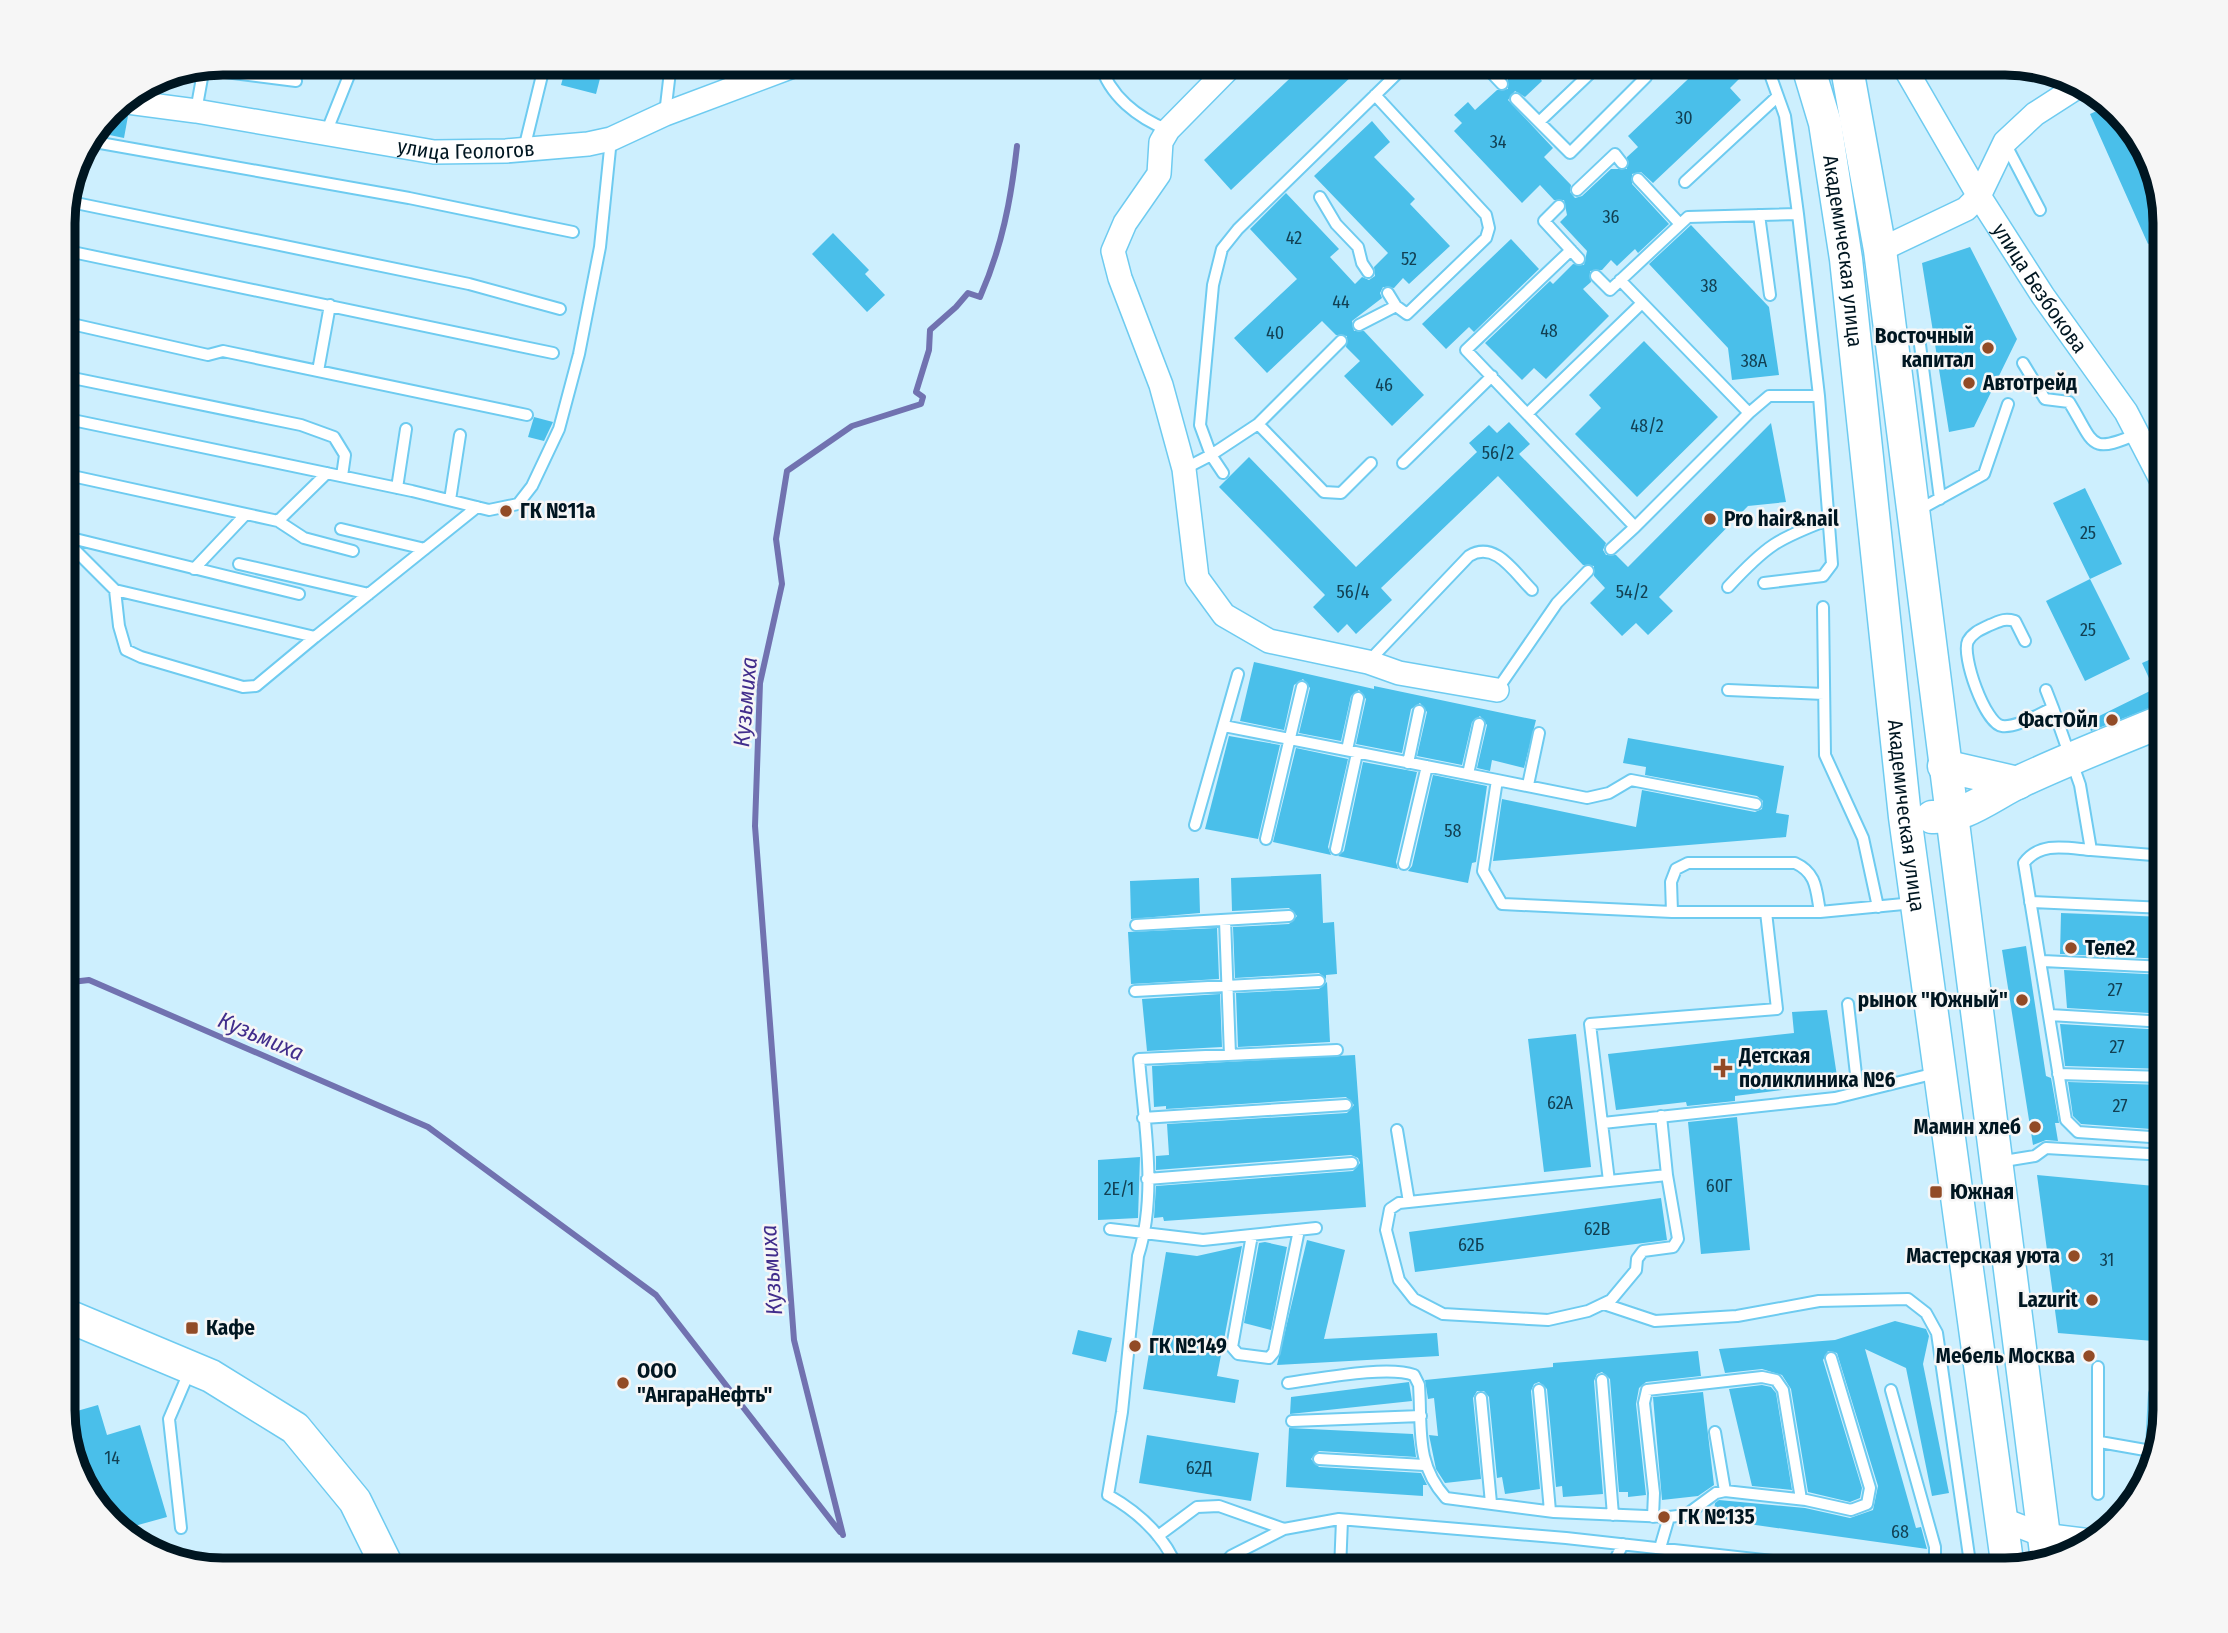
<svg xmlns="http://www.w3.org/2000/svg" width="2228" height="1633" viewBox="0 0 2228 1633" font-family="'Fira Sans Condensed',sans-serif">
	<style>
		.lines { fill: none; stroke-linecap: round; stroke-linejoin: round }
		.stream { stroke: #7172b0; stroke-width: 6 }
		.building { fill: #4abfea }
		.lane-casing { stroke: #6ecbf0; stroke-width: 14 }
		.street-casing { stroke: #6ecbf0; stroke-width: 26 }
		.secondary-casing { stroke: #6ecbf0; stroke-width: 35 }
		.lane { stroke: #fff; stroke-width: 10 }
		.street { stroke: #fff; stroke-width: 23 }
		.secondary { stroke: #fff; stroke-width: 32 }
		.poi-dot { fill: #924b26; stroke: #f6f6f6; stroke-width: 2.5 }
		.labels { text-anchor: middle; stroke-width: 5; stroke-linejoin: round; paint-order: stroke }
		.number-label { font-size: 18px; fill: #124053 }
		.street-label { font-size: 21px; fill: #001621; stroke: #f6f6f6 }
		.poi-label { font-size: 21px; font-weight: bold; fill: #001621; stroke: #f6f6f6; text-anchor: start }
		.water-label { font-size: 23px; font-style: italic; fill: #412d8c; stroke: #f6f6f6 }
		.rim { fill: none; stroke: #001621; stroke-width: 9 }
	</style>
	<rect width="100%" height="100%" fill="#cdeffe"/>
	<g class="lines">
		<path class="stream" d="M63 983 89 980 428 1127 656 1295 840 1532
			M843 1535 794 1340 755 826 760 683 782 584 776 539 787 471 852 426 921 404 923 397 916 392 929 350 930 330 956 307 968 293 980 297C1002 247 1011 200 1017 146"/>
	</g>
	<path class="building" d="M567 63H604L596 94 561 85Z
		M1306 63H1341L1353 75 1231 190 1204 160Z
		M1508 63H1553L1539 77 1542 81 1525 97 1515 91 1508 100 1553 148 1544 157 1571 185 1570 192 1575 198 1582 196 1611 169H1627V157L1638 147 1628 136 1705 63H1739L1741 77 1730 88 1741 100 1653 183 1641 172 1632 174V184L1669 224 1638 253 1635 249 1617 266 1611 260 1602 270 1590 271 1591 282 1583 289 1609 316 1546 379 1534 368 1522 380 1485 343 1550 281 1553 284 1573 264 1584 265 1587 251 1560 222 1567 215 1564 200H1554L1540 185 1522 203 1454 131 1462 123 1454 115 1468 102 1475 110 1497 90 1508 89V79L1517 72Z
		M2110 105 2148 152 2165 223V236L2148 244 2090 114Z
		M111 112 128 116 124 138 95 132Z
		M1372 121 1390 142 1374 157 1415 199 1410 204 1450 246 1409 284 1403 278 1394 288 1383 287 1380 293 1382 298 1352 321 1354 331H1364L1424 395 1392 426 1344 376 1360 361 1346 347 1347 336 1336 335 1322 321 1267 373 1234 338 1297 279 1250 229 1286 193 1339 249 1330 257 1355 284 1362 277 1369 280 1375 276 1374 267 1388 253 1314 176Z
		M1691 225 1769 307 1779 375 1732 380 1728 348 1649 264Z
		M833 233 869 270 865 274 885 295 867 312 812 254Z
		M1511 239 1539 269 1474 332 1469 327 1446 349 1422 324Z
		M1970 247 2017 339 1974 427 1949 432 1922 263Z
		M1644 341 1718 417 1637 497 1575 434 1601 408 1589 395Z
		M534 417 553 422 544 441 528 437Z
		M1509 422 1530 444 1519 454 1606 543 1603 550 1606 555H1616L1628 567 1771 423 1786 502 1748 506 1659 597 1673 611 1648 635 1636 623 1622 636 1590 603 1605 588 1594 576V566L1583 565 1498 476 1381 588 1392 600 1356 634 1347 624 1338 633 1313 607 1325 595 1219 487 1249 457 1356 567 1477 452 1469 443 1489 425 1497 433Z
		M2085 488 2122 564 2090 579 2053 503Z
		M2090 579 2130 659 2085 681 2046 601Z
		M2165 653V702L2091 731 2087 722 2154 689 2142 663Z
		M1254 662 1374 689V686L1536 720 1524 768 1492 760 1490 771 1477 768 1487 725 1480 716 1472 722 1462 765 1417 756 1427 712 1420 703 1411 709 1402 753 1356 744 1366 699 1359 690 1351 696 1341 741 1299 733 1310 688 1303 679 1294 685 1284 730 1240 721Z
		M1229 736 1280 745 1258 839 1205 829Z
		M1628 738 1784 766 1776 813 1789 815 1786 837 1493 861 1502 799 1636 827 1642 790 1755 812 1762 809 1763 801 1757 796 1645 775 1646 767 1623 763Z
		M1296 748 1348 759 1328 847 1331 855 1273 842Z
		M1363 762 1417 772 1396 862 1398 869 1338 856 1344 851Z
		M1433 775 1487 786 1476 862 1472 863 1468 883 1408 871 1412 866Z
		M1321 874 1323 923 1334 922 1337 974 1326 975V979L1319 973 1235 978 1233 927 1289 924 1297 916 1289 908 1232 911 1231 878Z
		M1199 878 1200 913 1131 919 1130 881Z
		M2061 913 2165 917V959L2060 954Z
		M1217 928 1219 979 1131 984 1128 932Z
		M2026 946 2046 1076 2051 1078 2059 1123H2055L2058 1141 2046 1140 2033 1145 2002 950Z
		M2064 970 2165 975V1014L2067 1008Z
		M1327 982 1330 1042 1238 1047 1236 993 1319 989Z
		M1220 994 1222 1047 1147 1051 1142 999Z
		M1827 1010 1838 1083 1735 1096V1101L1687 1106 1686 1102 1616 1110 1608 1054 1794 1033 1792 1012Z
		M2060 1024 2165 1030V1069L2065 1066Z
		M1576 1034 1591 1167 1544 1172 1528 1039Z
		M1355 1055 1366 1207 1164 1221 1163 1217 1154 1218 1156 1186 1353 1171 1360 1163 1358 1158 1351 1155 1156 1170V1156L1169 1155 1167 1124 1347 1113 1354 1105 1346 1097 1166 1109V1106L1154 1107 1152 1066Z
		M2068 1082 2165 1085V1130L2081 1124 2073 1116Z
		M1737 1117 1750 1250 1701 1254 1688 1122Z
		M1140 1157 1138 1218 1098 1220V1160Z
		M2037 1175 2165 1187V1342L2058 1333Z
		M1661 1198 1667 1240 1415 1272 1409 1232Z
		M1307 1240 1345 1250 1324 1339 1437 1333 1439 1356 1277 1365Z
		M1265 1242 1287 1247 1271 1330 1244 1323 1259 1243Z
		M1242 1246 1217 1376 1239 1380 1235 1403 1143 1389 1166 1252 1197 1256Z
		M1895 1321 1926 1329 1929 1336 1923 1364 1949 1493 1932 1496 1906 1368 1865 1349 1916 1528 1921 1527 1927 1549 1713 1519 1715 1503 1719 1500 1805 1508 1850 1518 1873 1510 1878 1486 1837 1353 1828 1351 1823 1360 1862 1488 1860 1498 1850 1502 1808 1492 1791 1389 1782 1375 1762 1369 1725 1373 1719 1349 1835 1340Z
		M1078 1330 1112 1338 1106 1362 1072 1354Z
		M1698 1351 1701 1376 1646 1382 1639 1388 1636 1404 1646 1495 1628 1497V1492H1619L1610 1379 1602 1372 1597 1374 1594 1381 1603 1494 1563 1497 1562 1486 1556 1487 1547 1389 1539 1382 1534 1384 1531 1391 1540 1489 1505 1494 1502 1477 1497 1478 1489 1397 1484 1391H1477L1473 1398 1481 1479 1445 1483 1436 1469 1429 1435 1438 1436 1434 1398 1428 1399 1425 1380 1553 1367V1363Z
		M1409 1382 1412 1401 1290 1414 1291 1397Z
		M1762 1385 1771 1387 1776 1393 1792 1490 1752 1486 1729 1389Z
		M1703 1392 1714 1485 1698 1496 1662 1500 1653 1397Z
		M98 1405 107 1435 140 1425 167 1517 120 1530 80 1481 63 1415Z
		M1289 1428 1413 1434 1416 1457 1319 1451 1311 1459 1319 1467 1421 1473 1427 1485H1423V1496L1286 1487Z
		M1147 1435 1259 1453 1251 1501 1139 1483Z"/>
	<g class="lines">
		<g class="lane-casing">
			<path id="lane" d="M1100 63C1109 96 1138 118 1168 130
				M1482 63 1502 84
				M202 69 296 81
				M1375 95 1486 215 1489 228 1486 238 1407 314 1396 306 1388 293
				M1516 99 1539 122 1601 63
				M196 111 204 67
				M665 114 671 63
				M1539 122 1570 153 1646 77 1652 63
				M326 133 354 63
				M89 141 409 198 573 232
				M2006 145 2040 210
				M524 149 545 63
				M1638 179 1680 224
				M1685 182 1777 97
				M1577 190 1615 154 1622 163
				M1320 197 1336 224 1358 247 1362 263 1368 272
				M66 201 469 284 560 309
				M1559 206 1544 221 1579 259
				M1759 215 1770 295
				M63 239 84 147
				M63 250 553 353
				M1596 276 1610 290 1688 217 1798 214
				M1620 280 1749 413 1769 396H1819
				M1641 304 1527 414 1635 527 1749 413
				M63 322 208 355 223 351 527 415
				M1359 325 1396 306
				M1919 337 1940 499
				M1341 341 1258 424 1211 455 1200 425 1213 285 1222 249 1238 229 1408 63
				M2023 363 2045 399 2069 402C2095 444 2088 455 2137 434
				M318 371 330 305
				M63 376 301 425 334 437 345 455 342 476
				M1527 414 1466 350 1571 250
				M63 418 412 491 489 510 518 504 532 486 559 429 579 354 600 247 611 139
				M1258 424 1324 492 1341 493 1371 463
				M1403 463 1492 376
				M1184 469 1211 455 1223 473
				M63 474 278 521 304 538 353 551
				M397 488 406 429
				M450 500 460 435
				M1917 511 1984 474 2008 404
				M278 521 327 473
				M341 529 425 549
				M63 536 299 594
				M63 538 115 590 315 637 477 507
				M1611 549 1635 527
				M239 564 369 594
				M194 569 245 515
				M1764 583 1823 576 1832 564 1819 396 1798 214 1785 116 1766 63
				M1728 587C1767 545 1777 539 1830 519
				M115 590 119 626 126 650 141 657 243 687 256 686 315 637
				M1823 607 1825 755 1863 838 1878 907
				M2025 641 2015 621C2004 618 2000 621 1990 625 1982 629 1973 632 1968 641 1961 655 1985 724 2002 726 2016 728 2039 714 2053 708L2046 690
				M1368 662 1469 556C1495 540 1514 572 1532 590
				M1497 690 1557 603 1588 571
				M1728 690 1824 694
				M2053 708 2080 785 2091 850C2067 848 2040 841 2024 863L2066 1120 2078 1132 2165 1138
				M1224 726 1497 780
				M1347 750 1358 698
				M1408 763 1419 711
				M1468 774 1479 724
				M1528 785 1539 733
				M1756 804 1631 780 1609 793 1587 798 1497 780 1483 871 1502 904 1672 912H1820L1914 903
				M1195 825 1238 674
				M1266 839 1302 687
				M1336 849 1357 753
				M2091 850 2165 856
				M1404 864 1427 766
				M2030 902 2165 908
				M1672 912 1671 882 1676 869 1688 863H1795C1817 873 1816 890 1820 912
				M1225 920 1230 1055
				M1136 925 1289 916
				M2043 961 2165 967
				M1135 991 1319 981
				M1848 1004 1858 1092
				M2050 1015 2165 1022
				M2058 1074 2165 1077
				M1661 1116 1667 1175 1609 1181 1590 1024 1777 1009 1766 912
				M1143 1118 1346 1105
				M1603 1123 1835 1098 1936 1073
				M1397 1130 1409 1202
				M1998 1162 2035 1156 2046 1148 2165 1155
				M1147 1179 1352 1163
				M1609 1181 1399 1203 1390 1209 1386 1230 1399 1280 1414 1299 1443 1314 1548 1320 1588 1311 1611 1300 1636 1270 1637 1259 1643 1251 1673 1247 1678 1239 1667 1175
				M1110 1229 1203 1240 1316 1228
				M1252 1235 1232 1347 1238 1354 1269 1358 1274 1352 1299 1230
				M1604 1304 1655 1321 1737 1316 1819 1301 1908 1299 1926 1313 1937 1333 1971 1570
				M1602 1380 1613 1515
				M1288 1383C1319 1379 1387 1365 1414 1375L1419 1385C1422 1430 1415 1463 1446 1498L1554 1512 1669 1517 1686 1515 1716 1493 1725 1491 1806 1500 1851 1510 1867 1504 1870 1488 1831 1358
				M1539 1390 1550 1511
				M1891 1390 1935 1547V1570
				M1481 1398 1491 1503
				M1292 1421 1421 1416
				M1715 1432 1725 1491
				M2100 1442 2151 1451
				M2152 1448 2155 1394 2165 1369
				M1319 1459 1424 1465
				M2098 1494V1367
				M1653 1517 1654 1493 1644 1403 1647 1390 1762 1377 1776 1380 1783 1390 1801 1499
				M181 1528 169 1419 190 1370
				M1158 1536 1197 1507 1219 1506 1284 1529
				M1660 1548 1669 1517
				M1178 1570C1165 1536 1140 1513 1108 1495L1122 1412 1138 1256C1158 1194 1144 1122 1139 1059L1337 1050
				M1219 1570 1231 1556 1284 1529 1339 1519 1566 1538 1855 1570
				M1340 1570 1342 1520
				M1610 1570 1623 1544"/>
		</g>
		<g class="street-casing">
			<g id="street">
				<path d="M1234 63 1168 130 1161 142 1159 174 1125 223 1113 251 1120 278 1161 385 1184 469 1197 578 1224 615 1269 641 1368 662 1399 673 1497 690"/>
				<path id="s1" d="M1902 63 1979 196 2043 296 2126 412 2165 487"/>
				<path id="s2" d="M120 101 196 111 434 152 506 151 588 144 611 139 665 114 801 63"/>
				<path d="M1880 250 1966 209 1979 196 2005 142 2035 114 2077 87"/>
				<path d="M2001 1519 2043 1535 2091 1541"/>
			</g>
		</g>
		<g class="secondary-casing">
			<g id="secondary">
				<path id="s3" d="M1807 63 1825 123 1846 259 1905 817 2008 1569"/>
				<path d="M1846 63 1880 250 2047 1560"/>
				<path d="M1944 766 2018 783"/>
				<path d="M1932 817C1966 818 1991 795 2021 781 2068 759 2117 740 2165 720"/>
				<path d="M63 1314 211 1376 295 1428 355 1501 389 1570"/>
			</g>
		</g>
		<use href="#lane" class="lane"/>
		<use href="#street" class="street"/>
		<use href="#secondary" class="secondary"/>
	</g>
	<g class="poi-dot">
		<circle cx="1988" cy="348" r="7"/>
		<circle cx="1969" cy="383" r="7"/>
		<circle cx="506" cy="511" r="7"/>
		<circle cx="1710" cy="519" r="7"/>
		<circle cx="2112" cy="720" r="7"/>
		<circle cx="2071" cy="948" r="7"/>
		<circle cx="2022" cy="1000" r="7"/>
		<path d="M1719.5 1057.5h7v7h7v7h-7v7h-7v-7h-7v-7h7z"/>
		<circle cx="2035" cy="1127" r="7"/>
		<rect x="1929" y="1185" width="14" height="14" rx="3.5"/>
		<circle cx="2074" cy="1256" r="7"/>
		<circle cx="2092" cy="1300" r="7"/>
		<rect x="185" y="1321" width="14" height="14" rx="3.5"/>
		<circle cx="1135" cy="1346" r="7"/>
		<circle cx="2089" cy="1356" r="7"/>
		<circle cx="623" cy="1383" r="7"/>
		<circle cx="1664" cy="1517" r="7"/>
	</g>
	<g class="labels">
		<g class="number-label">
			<text x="1684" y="124">30</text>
			<text x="1498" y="148">34</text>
			<text x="1611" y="223">36</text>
			<text x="1294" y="244">42</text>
			<text x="1409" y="265">52</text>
			<text x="1709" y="292">38</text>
			<text x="1341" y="308">44</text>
			<text x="1549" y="337">48</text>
			<text x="1275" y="339">40</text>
			<text x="1754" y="367">38А</text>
			<text x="1384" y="391">46</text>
			<text x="1647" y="432">48/2</text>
			<text x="1498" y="459">56/2</text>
			<text x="2088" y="539">25</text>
			<text x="1353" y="598">56/4</text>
			<text x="1632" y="598">54/2</text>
			<text x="2088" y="636">25</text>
			<text x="1453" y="837">58</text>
			<text x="2115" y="996">27</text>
			<text x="2117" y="1053">27</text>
			<text x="1560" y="1109">62А</text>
			<text x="2120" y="1112">27</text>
			<text x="1719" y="1192">60Г</text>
			<text x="1119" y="1195">2Е/1</text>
			<text x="1597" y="1235">62В</text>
			<text x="1471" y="1251">62Б</text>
			<text x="2107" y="1266">31</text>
			<text x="112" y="1464">14</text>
			<text x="1199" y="1474">62Д</text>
			<text x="1900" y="1538">68</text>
		</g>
		<g class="street-label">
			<text dy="7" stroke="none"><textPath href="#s2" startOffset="350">улица Геологов</textPath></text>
			<text dy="7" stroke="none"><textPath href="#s3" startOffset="192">Академическая улица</textPath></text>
			<text dy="7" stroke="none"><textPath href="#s1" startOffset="264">улица Безбокова</textPath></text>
			<text dy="7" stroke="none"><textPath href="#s3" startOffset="760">Академическая улица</textPath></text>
		</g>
		<g class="poi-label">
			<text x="1974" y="343" text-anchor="end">Восточный<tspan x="1974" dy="24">капитал</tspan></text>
			<text x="1983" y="390">Автотрейд</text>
			<text x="520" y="518">ГК №11а</text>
			<text x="1724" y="526">Pro hair&amp;nail</text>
			<text x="2098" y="727" text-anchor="end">ФастОйл</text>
			<text x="2085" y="955">Теле2</text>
			<text x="2008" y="1007" text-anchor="end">рынок "Южный"</text>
			<text x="1739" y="1063">Детская<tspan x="1739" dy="24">поликлиника №6</tspan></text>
			<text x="2021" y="1134" text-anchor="end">Мамин хлеб</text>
			<text x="1950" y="1199">Южная</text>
			<text x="2060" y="1263" text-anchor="end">Мастерская уюта</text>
			<text x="2078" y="1307" text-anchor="end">Lazurit</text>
			<text x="206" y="1335">Кафе</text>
			<text x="1149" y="1353">ГК №149</text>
			<text x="2075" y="1363" text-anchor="end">Мебель Москва</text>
			<text x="637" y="1378">ООО<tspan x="637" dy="24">"АнгараНефть"</tspan></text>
			<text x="1678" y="1524">ГК №135</text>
		</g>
		<g class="water-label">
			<text transform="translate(745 702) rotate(-85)" y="8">Кузьмиха</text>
			<text transform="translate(261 1036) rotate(23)" y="8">Кузьмиха</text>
			<text transform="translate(771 1270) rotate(-94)" y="8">Кузьмиха</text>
		</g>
	</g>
	<path d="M0 0H2228V1633H0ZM223 75H2005A148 148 0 0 1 2153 223V1410A148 148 0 0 1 2005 1558H223A148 148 0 0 1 75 1410V223A148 148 0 0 1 223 75Z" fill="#f6f6f6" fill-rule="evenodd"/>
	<path class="rim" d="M223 75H2005A148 148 0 0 1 2153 223V1410A148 148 0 0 1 2005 1558H223A148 148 0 0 1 75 1410V223A148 148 0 0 1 223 75Z"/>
</svg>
